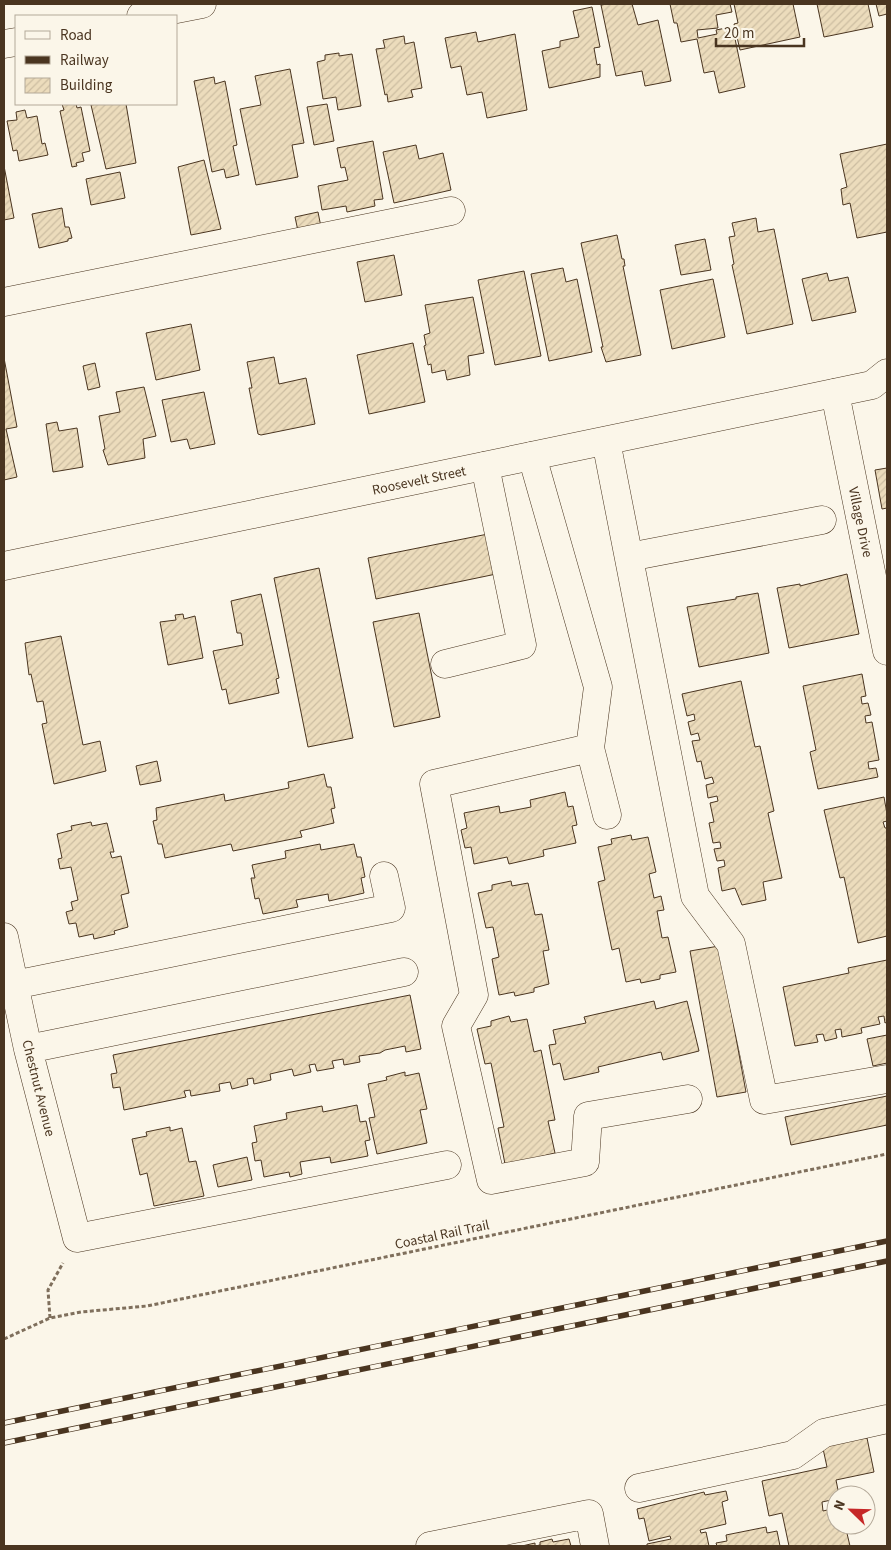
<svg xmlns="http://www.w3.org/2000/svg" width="891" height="1550" viewBox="0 0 891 1550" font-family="'Source Sans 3',sans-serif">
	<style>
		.building { fill: url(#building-hatch); stroke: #4a3520 }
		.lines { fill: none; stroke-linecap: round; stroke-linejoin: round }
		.minor-casing { stroke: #4a3520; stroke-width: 29 }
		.major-casing { stroke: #4a3520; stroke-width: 29 }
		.path { stroke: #7f6f5c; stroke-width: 3; stroke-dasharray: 4 2.5; stroke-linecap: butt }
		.minor { stroke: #fbf6e9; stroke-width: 28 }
		.major { stroke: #fbf6e9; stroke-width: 28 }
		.rail-casing { stroke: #4a3520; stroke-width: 5.5 }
		.rail { stroke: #fbf6e9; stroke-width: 4; stroke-dasharray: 11; stroke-linecap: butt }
		.labels { text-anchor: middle; stroke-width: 4; stroke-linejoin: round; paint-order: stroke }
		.street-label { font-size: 14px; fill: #4a3520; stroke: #fbf6e9 }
	</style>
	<defs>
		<pattern id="building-hatch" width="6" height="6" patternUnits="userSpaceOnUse" patternTransform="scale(1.25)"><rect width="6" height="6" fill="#ecdcbc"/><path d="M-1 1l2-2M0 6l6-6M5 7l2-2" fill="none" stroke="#ccbda1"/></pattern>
	</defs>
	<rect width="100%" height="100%" fill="#fbf6e9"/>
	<path class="building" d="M607 4H632L638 25 658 20 671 81 645 86 642 71 616 76 601 5Z
		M670 4H730L732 12 716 15 718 28 697 30 698 38 717 34 716 30 731 27V29H733L745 87 719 93 714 71 704 73 697 39 681 42 677 23H674Z
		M734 4H793L800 37 740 50 734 24 738 23Z
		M817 4H868L873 27 824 37Z
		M876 4H887V14L879 16Z
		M592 7 600 47 594 48 597 65 600 64V77L549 88 542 51 560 47V41L579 37 573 11Z
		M476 32 478 42 515 34 527 110 487 118 482 92 467 95 461 66 451 68 445 38Z
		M404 36 405 44 414 42 422 88 411 90 413 97 388 102 387 94 385 95 376 49 385 48 383 40Z
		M339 53V56L352 54 361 106 338 110 336 97 323 99 317 62 325 60V55Z
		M290 69 304 143 292 145 298 177 256 185 240 109 261 105 255 76Z
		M214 77 215 84 225 81 237 145 233 146 239 175 226 178 224 169 212 172 194 81Z
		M62 104H76L77 108 81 107 90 151 82 153 84 161 76 163 77 166 72 167 60 111 64 110Z
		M97 104H126L136 163 106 169 91 105Z
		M327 104 334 141 314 145 307 107Z
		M25 110 27 118 37 116 42 144 45 143 48 155 19 161 17 150 13 151 7 121 17 120 16 112Z
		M373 141 383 199 374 200 375 206 347 212 346 206 322 210 318 186 348 180 345 167 341 168 337 148Z
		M887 144V232L857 238 850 203 843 205 841 189 847 187 840 154Z
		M416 145 419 159 443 153 451 190 394 203 383 152Z
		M204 160 221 229 191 235 178 167Z
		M4 166 14 218 4 220Z
		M120 172 125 198 91 205 86 179Z
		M62 208 65 227H69L72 238 68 239V241L39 248 32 214Z
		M318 212 321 227 298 231 295 217Z
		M756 218 758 232 774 229 793 324 747 334 732 265 734 264 729 237 735 236 732 223Z
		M617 235 622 259H624L625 266H623L641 355 606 362 601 347H603L581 243Z
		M705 239 711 270 681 275 675 245Z
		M394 255 402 295 365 302 357 262Z
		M563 268 566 282 577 279 592 352 549 361 531 274Z
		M524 271 541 356 495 365 478 280Z
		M827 273 829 281 848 277 856 312 812 321 802 279Z
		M713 279 725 337 672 349 660 290Z
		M473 297 484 353 468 356 470 375 447 380 445 370 432 373 431 364 428 365 424 346 426 345 424 335 430 333 425 305Z
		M191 324 200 370 156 380 146 333Z
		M413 343 425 402 369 414 357 355Z
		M274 357 279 384 306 378 315 424 261 435 258 434 249 388H252L247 362Z
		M4 358 17 427 6 429 17 477 4 480Z
		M95 363 100 387 88 390 83 366Z
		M144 387 156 436 143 439 145 458 108 465 103 450 105 449 99 416 120 412 116 392Z
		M204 392 215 444 190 449 187 439 171 442 162 400Z
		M57 422 59 431 77 428 83 467 53 472 46 424Z
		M887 468V508L882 509 875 470Z
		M493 533 501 573 376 599 368 558Z
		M319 568 353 738 308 747 274 578Z
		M847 574 859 634 789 648 777 588 800 584V586Z
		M758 593 769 653 699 667 687 607 736 599V597Z
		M261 594 279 678 276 679 279 693 229 704 226 689 222 690 213 651 243 645 241 633H237L231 601Z
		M419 613 440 717 394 727 373 622Z
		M183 614 184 619 195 616 203 658 168 665 160 622 176 620 175 615Z
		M61 636 83 745 100 741 106 771 54 784 42 724 47 723 43 701 37 702 31 674 29 675 25 643Z
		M862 674 866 696 861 697 862 704 868 703 871 715 865 716 866 723 872 722 879 760 868 762 869 769 876 768 878 777 818 789 810 752 816 750 803 686Z
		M741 681 755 747 760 746 774 811 768 813 782 878 763 882 766 900 742 905 735 888 722 891 718 868 725 866 724 860 717 861 714 849 721 848 720 842 713 843 709 823 714 822 710 803 718 801 717 796 708 798 706 785 714 783 712 777 705 779 701 761 697 762 692 741 700 740 698 733 691 735 688 722 695 720 694 714 687 716 682 694Z
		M157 761 161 781 140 785 136 766Z
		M324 774 327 787H331L335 808 331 809 334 823 300 831 302 837 233 851 231 844 165 858 162 844H158L153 821 157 820 156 808 224 794 225 801 289 788 288 782Z
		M565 792 568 807 573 806 577 825 572 826 576 843 543 850 544 856 509 864 507 857 474 864 471 847 465 848 461 830 467 828 464 813 499 806 500 813 531 807 530 800Z
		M884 797 887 814V821L883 822 885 828H887V936L858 943 844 877 840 878 824 810Z
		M91 822 92 826 107 823 114 852H110L112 858 121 856 129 893 121 895 128 927 114 931 115 934 94 939 93 934 79 937 76 923 69 924 66 912 73 910 71 902 78 900 71 867 60 869 58 859 62 858 57 834 72 830 71 826Z
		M631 835 632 840 648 837 656 872 649 874 654 898 661 896 664 910 657 911 662 938 668 937 676 972 660 975V979L641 983 640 979 626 982 619 948 612 950 598 882 605 880 598 847 612 844 611 839Z
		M320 844 321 850 354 844 357 857H361L365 877 361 878 364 893 329 901 328 894 296 900 298 907 263 914 259 898 255 899 251 878H255L252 865 286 858 285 851Z
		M511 881 512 886 528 883 535 915 542 914 549 950 543 951 549 984 534 988V992L515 996 514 992 499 995 492 959 499 957 493 927 486 928 478 893 492 890V885Z
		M719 946 746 1092 717 1097 690 951Z
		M887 960V1022L885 1023 884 1016 878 1017 880 1024 861 1028 862 1033 842 1037 841 1029 835 1030 837 1038 825 1041 823 1034 816 1035 818 1042 795 1046 783 987 849 973 848 968Z
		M410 995 421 1049 406 1052 405 1046 385 1050 380 1053 359 1056 360 1062 344 1065 343 1059 332 1061 334 1068 317 1071 315 1064 309 1065 311 1072 294 1076 292 1069 270 1074 271 1080 254 1084 253 1078 247 1079 248 1085 232 1089 230 1082 219 1084 220 1091 191 1096 190 1090 184 1091 186 1097 124 1110 120 1087 113 1088 111 1074 117 1073 113 1055Z
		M654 1001 656 1009 687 1001 699 1051 663 1060 661 1052 598 1067 599 1072 564 1080 560 1063 553 1065 549 1045 556 1044 553 1030 586 1023 584 1017Z
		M509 1016 511 1022 527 1019 534 1052 541 1050 555 1120 548 1121 555 1153 539 1157 540 1161 505 1164 498 1128 504 1127 491 1063 485 1064 477 1029 491 1026V1021Z
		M887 1035V1063L873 1066 867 1039Z
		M405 1072V1076L419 1073 427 1109 420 1110 427 1143 377 1154 369 1118 375 1117 368 1084 387 1080 386 1077Z
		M887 1096V1125L791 1145 785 1117Z
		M357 1105 360 1122 366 1121 370 1140 365 1141 368 1156 331 1163 330 1157 300 1162 302 1174 290 1177 289 1172 264 1177 261 1160 255 1161 252 1143 257 1142 254 1126 287 1119 286 1113 322 1106 323 1112Z
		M170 1127V1131L182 1128 189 1162 196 1161 204 1196 154 1206 147 1173 140 1175 132 1139 147 1136 146 1132Z
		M247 1157 252 1180 218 1187 213 1165Z
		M867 1438 874 1472 836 1480 839 1495H836V1499L822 1502 823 1511 836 1508V1525H845L850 1546H789L782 1513 769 1516 762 1481 827 1467 822 1444Z
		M726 1491 728 1500 722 1502 726 1524 700 1530 701 1533 706 1532 709 1546H647V1544L671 1539 670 1536 649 1541 644 1518 639 1519 637 1509 704 1492 705 1495Z
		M766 1527 767 1533 777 1531 780 1546H717L716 1543 727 1541 726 1535Z
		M552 1539 553 1542 569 1539 571 1546H522L535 1543V1546L540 1545V1542Z"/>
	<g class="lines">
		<g class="minor-casing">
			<path id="minor" d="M141 16 202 4
				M4 44 16 42
				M4 302 451 211
				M835 393 887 651
				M606 441 695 896 731 944 764 1100 887 1079
				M532 456 598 687 590 748 607 815
				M629 557 822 520
				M445 664 522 645 485 466
				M590 748 434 784 474 995 456 1026 491 1180 585 1162 588 1116 688 1099
				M4 937 28 1049 77 1238 447 1165
				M14 985 391 908 384 876
				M28 1049 404 972
				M639 1488 793 1455 824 1433 887 1419
				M430 1546 589 1514 595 1546"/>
		</g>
		<g class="major-casing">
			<path id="major" d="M4 566 872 385 887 373"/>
		</g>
		<path class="path" d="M50 1318 48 1290 63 1263
			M4 1339 50 1318 81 1312 147 1306 887 1154"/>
		<use href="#minor" class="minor"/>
		<use href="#major" class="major"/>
		<g class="rail-casing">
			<path id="rail" d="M4 1423 887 1241
				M4 1443 887 1261"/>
		</g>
		<use href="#rail" class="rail"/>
	</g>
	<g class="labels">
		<g class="street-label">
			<text transform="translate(419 480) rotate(-12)" y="5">Roosevelt Street</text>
			<text transform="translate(861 522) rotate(78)" y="5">Village Drive</text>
			<text transform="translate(39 1088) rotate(76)" y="5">Chestnut Avenue</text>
			<text transform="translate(442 1234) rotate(-12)" y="5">Coastal Rail Trail</text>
		</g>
	</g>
	<rect width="891" height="1550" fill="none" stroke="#4a3520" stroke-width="10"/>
	<rect x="15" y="15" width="162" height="90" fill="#fbf6e9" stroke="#b4a999"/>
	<rect x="25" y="31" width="25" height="8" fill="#fbf6e9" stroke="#b4a999"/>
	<text x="60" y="40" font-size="15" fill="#4a3520">Road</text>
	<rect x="25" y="56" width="25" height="8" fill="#4a3520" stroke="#b4a999"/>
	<text x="60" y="65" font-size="15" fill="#4a3520">Railway</text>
	<rect x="25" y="78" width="25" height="15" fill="url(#building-hatch)" stroke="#b4a999"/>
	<text x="60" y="90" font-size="15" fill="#4a3520">Building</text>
	<g transform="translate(851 1510) rotate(293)"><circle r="24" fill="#fbf6e9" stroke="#b4a999"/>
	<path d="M0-4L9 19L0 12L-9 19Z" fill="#c62828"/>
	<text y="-8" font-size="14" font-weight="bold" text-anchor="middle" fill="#4a3520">N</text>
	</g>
	<path d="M716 38v8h88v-8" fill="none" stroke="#4a3520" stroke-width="2.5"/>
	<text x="724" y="38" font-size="15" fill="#4a3520" stroke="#fbf6e9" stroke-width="4" paint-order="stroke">20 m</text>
</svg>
